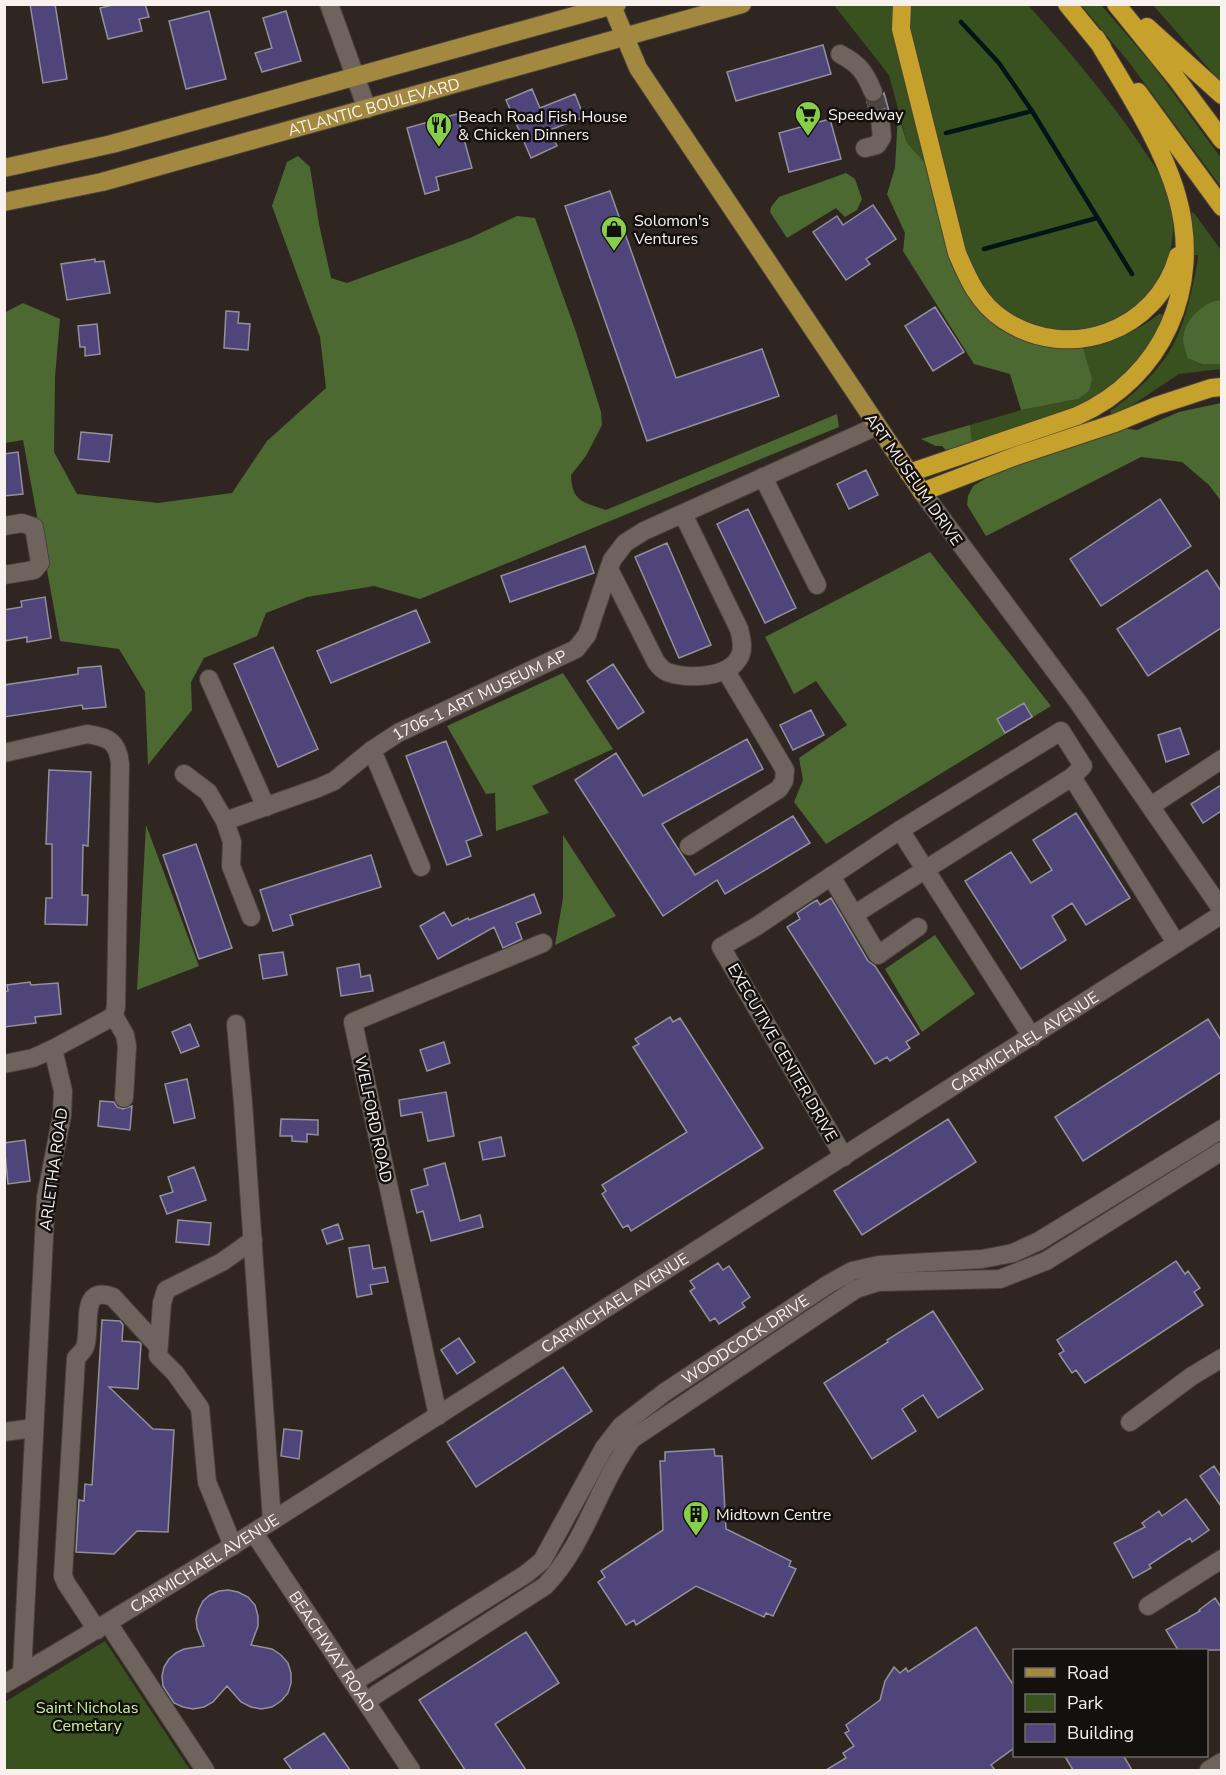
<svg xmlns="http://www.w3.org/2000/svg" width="1226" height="1775" viewBox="0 0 1226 1775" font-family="'Nunito Sans',sans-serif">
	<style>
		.green { fill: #38511e }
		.forest { fill: #4d6932 }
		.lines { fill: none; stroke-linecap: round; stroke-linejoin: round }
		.stream { stroke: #001516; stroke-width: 4.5 }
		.building { fill: #50457a; stroke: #92909c; stroke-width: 1.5 }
		.minor-tunnel { stroke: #4d4440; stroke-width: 18; stroke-dasharray: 18 9; stroke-linecap: butt }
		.minor-casing { stroke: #48413d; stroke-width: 20 }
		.major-casing { stroke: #48413d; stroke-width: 20 }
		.highway-casing { stroke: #48413d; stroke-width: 20 }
		.minor { stroke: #6f635e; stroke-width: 18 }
		.major { stroke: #a38840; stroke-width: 18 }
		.highway { stroke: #c6a12c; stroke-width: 18 }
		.labels { text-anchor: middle; stroke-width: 5; stroke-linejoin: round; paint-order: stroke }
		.street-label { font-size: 16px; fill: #f8f1ee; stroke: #14100e }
		.poi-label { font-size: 16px; fill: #f8f1ee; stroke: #14100e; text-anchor: start }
		.park-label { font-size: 16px; fill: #c6f29f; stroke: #14100e }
	</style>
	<rect width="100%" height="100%" fill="#2f2621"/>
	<path class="green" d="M834 5H894L892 28 925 163 907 143 889 75Z
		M912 5H1028C1068 50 1105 93 1139 143 1150 160 1165 178 1170 198 1182 248 1160 302 1111 323 1105 326 1096 327 1089 328 1082 329 1074 333 1067 332 1058 332 1049 328 1040 327 1017 321 991 305 978 284 973 275 969 265 965 255L908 23Z
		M1081 5H1101L1152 64 1221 158V187L1128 61Z
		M1153 5H1221V83L1217 78Z
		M1191 212 1194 213 1221 250V300C1203 303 1185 319 1183 338 1183 344 1186 352 1187 358L1202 364H1221V369L1179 374 1113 418 1110 411C1140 391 1169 361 1181 327 1189 306 1193 285 1197 264L1198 255H1195Z
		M1159 314H1162L1164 319C1156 332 1149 347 1140 359 1094 411 1035 421 972 442L970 425 1021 410 1078 399 1082 345C1113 341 1135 333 1159 314Z
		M105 1641 190 1770H5V1702Z"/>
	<path class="forest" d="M898 114 907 143 925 163 933 177 983 310 1082 345 1092 379 1089 391 1078 399 1021 410 1010 374 974 364 903 251 905 233 887 194 895 168Z
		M298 156 310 167 319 224 331 278 347 283 470 238 517 216 535 218 576 332 601 412 602 425 586 456 571 475C572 502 583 502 606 510L837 414 839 427 420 599 374 586 307 597 266 613 257 636 204 658 191 682 192 710 148 765 145 692 119 649 60 641 23 440 5 443 4 313 23 303 60 319 55 377 54 452 77 494 158 503 232 493 267 441 326 388 320 337 272 206 287 162Z
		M846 173 855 179 862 199 857 210 845 217 836 208 787 238 770 212 771 207 779 197Z
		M1221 300V364H1202L1187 358C1186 352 1183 344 1183 338 1185 319 1203 302 1221 300Z
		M1221 403V501L1209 485 1182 462 1141 457 986 536 967 505 968 496 973 486 1002 469 1120 428 1137 430 1179 412Z
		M970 425 972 442 947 451 942 446H936L921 439Z
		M930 552 1051 706 826 844 794 802 803 780 799 758 847 725 816 681 794 694 765 637Z
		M563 673 613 749 532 786 549 813 496 831 495 793 486 794 447 726Z
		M146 825 199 966 137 990Z
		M563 835 616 916 555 945 563 898Z
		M935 935 975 994 922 1032 885 969Z"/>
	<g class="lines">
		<path class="stream" d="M961 22 999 63 1032 111 1132 274
			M946 133 1032 111
			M984 249 1097 218"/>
	</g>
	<path class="building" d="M30 4H55L67 79 43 83Z
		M117 4H145L149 17 139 19 142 31 108 39 100 8Z
		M209 11 226 79 186 89 169 21Z
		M286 11 301 61 262 72 255 53 272 48 263 18Z
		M823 45 831 74 736 101 727 72Z
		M532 89 540 108 575 94 584 117 550 130 557 146 531 158 506 100Z
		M884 93 889 111 879 107 870 113 867 102H878Z
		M457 114 472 168 436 177 439 190 425 194 407 128Z
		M830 119 841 159 789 172 779 133Z
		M610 191 676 378 762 349 779 396 647 441 565 206Z
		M873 205 896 239 866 259 870 264 846 280 813 232 837 216 843 225Z
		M95 259V262L104 261 110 293 67 300 61 264Z
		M935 307 964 352 933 371 905 326Z
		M226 311 239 312 238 323 250 324 248 350 224 348Z
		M97 324 100 354 85 356V347H80L78 326Z
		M81 432 112 435 109 462 78 459Z
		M18 452 23 494 4 496V454Z
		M866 470 878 495 849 509 837 484Z
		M1160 499 1191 546 1101 606 1070 559Z
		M748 509 796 608 765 623 717 524Z
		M667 543 711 645 679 658 635 557Z
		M585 546 594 573 510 602 501 576Z
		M1207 570 1221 591V628L1148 676 1117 629Z
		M45 597 51 638 27 642V637L4 641V610L22 607 21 601Z
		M416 610 430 642 331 683 317 651Z
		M273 647 318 749 278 767 234 664Z
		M613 664 644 712 618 729 587 681Z
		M101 666 106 707 83 709 82 705 4 717V685L78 674V668Z
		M1024 703 1032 717 1005 733 997 719Z
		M811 710 824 735 793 750 780 725Z
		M1180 728 1189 754 1166 762 1158 735Z
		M747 739 763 769 662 824 695 875 793 816 810 843 725 894 717 880 663 916 575 780 616 753 643 796Z
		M446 741 482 835 466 841 471 856 447 865 406 756Z
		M49 770 91 772 88 846 83 845 82 895H88L87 925 45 924 46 898H52V844H46Z
		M1221 785V811L1203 823 1191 804Z
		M1076 813 1130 898 1086 925 1072 903 1052 916 1066 940 1021 969 965 881 1011 852 1031 883 1052 870 1033 840Z
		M196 844 232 948 199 959 163 855Z
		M371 855 381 887 290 915 293 925 273 931 260 890Z
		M534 894 541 913 516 923 522 939 503 948 494 927 438 959 420 926 444 912 452 926 468 918 469 920Z
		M831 898 868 961 875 966 919 1034 906 1042 910 1048 890 1061 887 1057 875 1064 787 927 800 919 797 913 812 903 817 900 820 905Z
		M283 952 287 975 263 979 259 955Z
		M359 964 361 977 370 975 373 991 341 996 337 968Z
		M30 982 31 985 58 983 61 1014 35 1017 36 1023 4 1027V992L8 991 7 985Z
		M670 1017 673 1022 680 1018 763 1148 631 1231 628 1225 623 1228 602 1194 606 1191 602 1185 687 1132 633 1047 639 1044 635 1039Z
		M1208 1019 1221 1040V1072L1083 1161 1055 1117Z
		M190 1024 199 1046 181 1053 172 1032Z
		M444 1042 450 1063 427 1071 420 1050Z
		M187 1079 195 1118 174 1123 165 1084Z
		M446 1092 454 1136 428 1141 422 1112 401 1116 399 1100Z
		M100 1101 114 1102 117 1107 123 1109 132 1106 130 1130 98 1126Z
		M281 1119 318 1120V1135L307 1134V1142L292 1141V1136H280Z
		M948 1119 976 1162 862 1235 834 1191Z
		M501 1137 505 1156 483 1160 479 1142Z
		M25 1140 30 1181 8 1184 4 1143Z
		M445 1163 460 1221 480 1215 483 1227 431 1241 423 1211 417 1213 411 1190 428 1185 424 1169Z
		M194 1167 206 1200 167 1214 160 1196 173 1192 168 1177Z
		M178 1220 211 1223 209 1245 176 1242Z
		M338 1224 343 1239 327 1244 322 1230Z
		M369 1245 373 1269 385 1267 388 1282 370 1285 372 1294 357 1297 349 1248Z
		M1176 1261 1185 1274 1188 1271 1200 1288 1194 1292 1203 1305 1085 1383 1076 1370 1072 1373 1059 1354 1064 1351 1057 1340Z
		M718 1263 723 1270 729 1266 750 1297 742 1303 745 1307 719 1324 715 1318 710 1321 690 1291 695 1288 690 1281Z
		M933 1311 983 1389 938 1418 923 1395 902 1409 916 1431 872 1459 824 1383 888 1342 887 1340Z
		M102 1320 120 1321 123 1325 122 1341 139 1342 141 1344 138 1389 109 1387 153 1429 174 1430 168 1532 137 1531 114 1554 76 1552 79 1500 84 1501 85 1484 92 1485Z
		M459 1338 475 1362 457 1374 441 1350Z
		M563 1367 592 1411 476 1487 447 1442Z
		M284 1429 302 1431 299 1459 281 1456Z
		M714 1449 715 1456H722L726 1529 791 1561 789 1566 796 1569 773 1616 766 1613 764 1617 696 1586 636 1625 634 1620 626 1625 598 1582 605 1577 601 1571 663 1530 660 1461H665V1452Z
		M1214 1466 1221 1477V1506L1200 1476Z
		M1186 1499 1209 1530 1192 1542 1190 1538 1149 1565 1151 1568 1133 1578 1114 1543 1145 1527 1142 1523 1159 1511 1162 1516Z
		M228 1590 238 1592 248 1597 255 1605 258 1616V1626L251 1645 272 1649 281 1655 288 1663 291 1673V1683L288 1693 281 1701 272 1707 261 1709 251 1707 241 1702 227 1686 213 1702 204 1707 193 1709 183 1707 174 1703 163 1686 162 1676 164 1667 169 1659 176 1653 184 1649 204 1646 197 1628 196 1619 199 1609 203 1601 210 1595 219 1591Z
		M1215 1598 1221 1607V1650H1178L1166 1630 1200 1611 1199 1610Z
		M976 1627 1014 1686V1748L991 1765 995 1770H826L846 1758 843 1753 854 1746 845 1733 849 1731 846 1725 880 1700 885 1681 894 1667 900 1673 906 1668 908 1672Z
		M526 1632 559 1683 495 1724 526 1770H465L419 1700Z
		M324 1733 350 1770H292L284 1759Z
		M1064 1755H1123L1132 1770H1073Z"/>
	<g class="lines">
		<path class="minor-tunnel" d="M873 92 880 118"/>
		<g class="minor-casing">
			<g id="minor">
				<path d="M329 4 367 109"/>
				<path d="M840 54C859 64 865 72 873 92"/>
				<path d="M865 148 877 145 882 137 880 118"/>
				<path d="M763 477 817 585"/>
				<path d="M922 492 1078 702 1222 910"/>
				<path d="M4 526 22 523 34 527 40 563 34 570 4 575"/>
				<path d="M609 569 656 662C659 666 663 670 667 672 687 679 729 679 740 656 744 648 741 637 739 629L683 514"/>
				<path d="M209 679 266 807"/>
				<path d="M372 750 421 867"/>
				<path d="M4 753 87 734C109 737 118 742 120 764L116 1006 114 1016 53 1049 63 1091 62 1115 46 1197 22 1674"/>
				<path d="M184 774 208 792 225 821 232 842 231 866 251 917"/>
				<path d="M1151 806 1222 759"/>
				<path id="s1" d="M225 821 318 788 334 781 372 750 398 733 576 649 587 635 612 560 625 543 644 531 877 426"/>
				<path d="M900 830 1032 1037"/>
				<path d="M689 846 779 789 784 781 785 770 726 671"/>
				<path d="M831 876 878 955 918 927"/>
				<path d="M855 914 1072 777 1176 943"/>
				<path d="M114 1016 125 1035 127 1046 124 1098"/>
				<path d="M236 1024 243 1103 272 1521"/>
				<path d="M4 1064 33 1058 53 1049"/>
				<path d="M844 1157 721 947 757 926 900 830 1061 731 1083 766 1072 777"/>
				<path d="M438 1416 353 1022 543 943"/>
				<path d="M1130 1422 1192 1376 1222 1358"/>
				<path d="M4 1432 34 1428"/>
				<path id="s2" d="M254 1533 411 1770"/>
				<path d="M233 1546 207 1482 200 1408 175 1373 158 1356 162 1303 166 1290 222 1262 253 1240"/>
				<path d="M1148 1606 1222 1559"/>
				<path d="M108 1623 205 1770"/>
				<path d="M97 1630 66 1583 63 1576 76 1358C79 1355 84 1350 85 1347 92 1328 78 1284 113 1297L158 1346"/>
				<path id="s3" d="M354 1682 526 1574 542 1561 604 1448 621 1426 665 1392 827 1285 852 1271 879 1265 982 1259 1013 1253 1039 1241 1222 1129"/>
				<path id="s4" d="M4 1684C188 1577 366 1461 545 1347 770 1203 997 1060 1222 914"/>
				<path d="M366 1701 545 1586C585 1545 598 1485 632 1439L856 1289 878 1282 1000 1279 1046 1261 1222 1151"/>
				<path d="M1209 1770 1222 1762"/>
			</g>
		</g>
		<g class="major-casing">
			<g id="major">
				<path d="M612 6 638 68 922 492"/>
				<path d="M4 168 112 144 617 4"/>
				<path id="s5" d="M4 202 102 182 742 4"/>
			</g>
		</g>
		<g class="highway-casing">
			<path id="highway" d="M902 4 901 29 957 253C968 279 979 304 1004 320 1069 363 1157 331 1178 256
				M1067 4 1102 47
				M1116 4 1176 78 1222 140
				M1147 27 1222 95
				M1138 92 1222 207
				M909 473 1077 416C1163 378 1203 287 1177 196 1162 143 1124 86 1096 38
				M922 492 1016 456 1115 423 1156 406 1211 388 1222 387"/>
		</g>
		<use href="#minor" class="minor"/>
		<use href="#major" class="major"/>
		<use href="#highway" class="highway"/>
	</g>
	<defs>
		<g id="supermarket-pin" transform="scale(1.35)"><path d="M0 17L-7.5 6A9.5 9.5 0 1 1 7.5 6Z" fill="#87cf4a" stroke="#14100e"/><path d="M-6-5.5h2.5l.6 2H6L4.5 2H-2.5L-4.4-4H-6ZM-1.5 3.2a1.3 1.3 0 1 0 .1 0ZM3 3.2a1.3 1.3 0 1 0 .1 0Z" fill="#111"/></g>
		<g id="restaurant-pin" transform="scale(1.35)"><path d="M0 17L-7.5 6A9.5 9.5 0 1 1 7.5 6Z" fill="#87cf4a" stroke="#14100e"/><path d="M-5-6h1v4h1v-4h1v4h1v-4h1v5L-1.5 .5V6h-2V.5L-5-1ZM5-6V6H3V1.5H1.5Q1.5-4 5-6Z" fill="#111"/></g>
		<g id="shop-pin" transform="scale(1.35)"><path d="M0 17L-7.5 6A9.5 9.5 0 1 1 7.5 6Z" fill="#87cf4a" stroke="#14100e"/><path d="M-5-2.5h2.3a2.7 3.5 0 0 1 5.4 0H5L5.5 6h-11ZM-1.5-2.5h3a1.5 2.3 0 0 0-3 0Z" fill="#111"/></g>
		<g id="building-pin" transform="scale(1.35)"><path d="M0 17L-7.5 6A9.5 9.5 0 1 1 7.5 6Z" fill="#87cf4a" stroke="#14100e"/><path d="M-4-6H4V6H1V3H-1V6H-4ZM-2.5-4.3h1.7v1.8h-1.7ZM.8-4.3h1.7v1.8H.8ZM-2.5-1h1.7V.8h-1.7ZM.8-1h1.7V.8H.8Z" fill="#111"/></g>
	</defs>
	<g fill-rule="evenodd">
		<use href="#supermarket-pin" x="808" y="114"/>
		<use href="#restaurant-pin" x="439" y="125"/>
		<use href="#shop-pin" x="614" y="229"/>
		<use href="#building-pin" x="696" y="1514"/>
	</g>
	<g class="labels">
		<g class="street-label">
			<text dy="6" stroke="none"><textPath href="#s5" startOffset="382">ATLANTIC BOULEVARD</textPath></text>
			<text transform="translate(914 479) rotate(55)" y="6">ART MUSEUM DRIVE</text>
			<text dy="6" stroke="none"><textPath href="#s1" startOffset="286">1706-1 ART MUSEUM AP</textPath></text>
			<text dy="6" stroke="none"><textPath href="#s4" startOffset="1206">CARMICHAEL AVENUE</textPath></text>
			<text transform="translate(783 1052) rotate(60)" y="6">EXECUTIVE CENTER DRIVE</text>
			<text transform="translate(374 1119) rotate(78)" y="6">WELFORD ROAD</text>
			<text transform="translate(53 1169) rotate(-82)" y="6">ARLETHA ROAD</text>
			<text dy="6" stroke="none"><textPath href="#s4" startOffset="720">CARMICHAEL AVENUE</textPath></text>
			<text dy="6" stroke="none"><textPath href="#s3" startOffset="532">WOODCOCK DRIVE</textPath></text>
			<text dy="6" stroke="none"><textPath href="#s4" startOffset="234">CARMICHAEL AVENUE</textPath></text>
			<text dy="6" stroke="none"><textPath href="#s2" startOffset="142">BEACHWAY ROAD</textPath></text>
		</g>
		<g class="poi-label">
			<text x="828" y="120">Speedway</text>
			<text x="458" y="122">Beach Road Fish House<tspan x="458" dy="18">&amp; Chicken Dinners</tspan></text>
			<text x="634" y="226">Solomon's<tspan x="634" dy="18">Ventures</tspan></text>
			<text x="716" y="1520">Midtown Centre</text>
		</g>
		<g class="park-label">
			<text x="87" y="1713">Saint Nicholas<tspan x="87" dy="18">Cemetary</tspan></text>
		</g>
	</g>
	<rect width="1226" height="1775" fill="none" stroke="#f8f1ee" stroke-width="12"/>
	<rect x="1013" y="1649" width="195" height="108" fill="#14100e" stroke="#6f6a68" stroke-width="1.5"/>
	<rect x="1025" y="1668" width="30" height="9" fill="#a38840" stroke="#6f6a68" stroke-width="1.5"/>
	<text x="1067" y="1679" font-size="18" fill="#f8f1ee">Road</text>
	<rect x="1025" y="1694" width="30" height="18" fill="#38511e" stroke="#6f6a68" stroke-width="1.5"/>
	<text x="1067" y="1709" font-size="18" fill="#f8f1ee">Park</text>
	<rect x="1025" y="1724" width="30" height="18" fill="#50457a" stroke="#6f6a68" stroke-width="1.5"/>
	<text x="1067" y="1739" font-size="18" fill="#f8f1ee">Building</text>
</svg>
